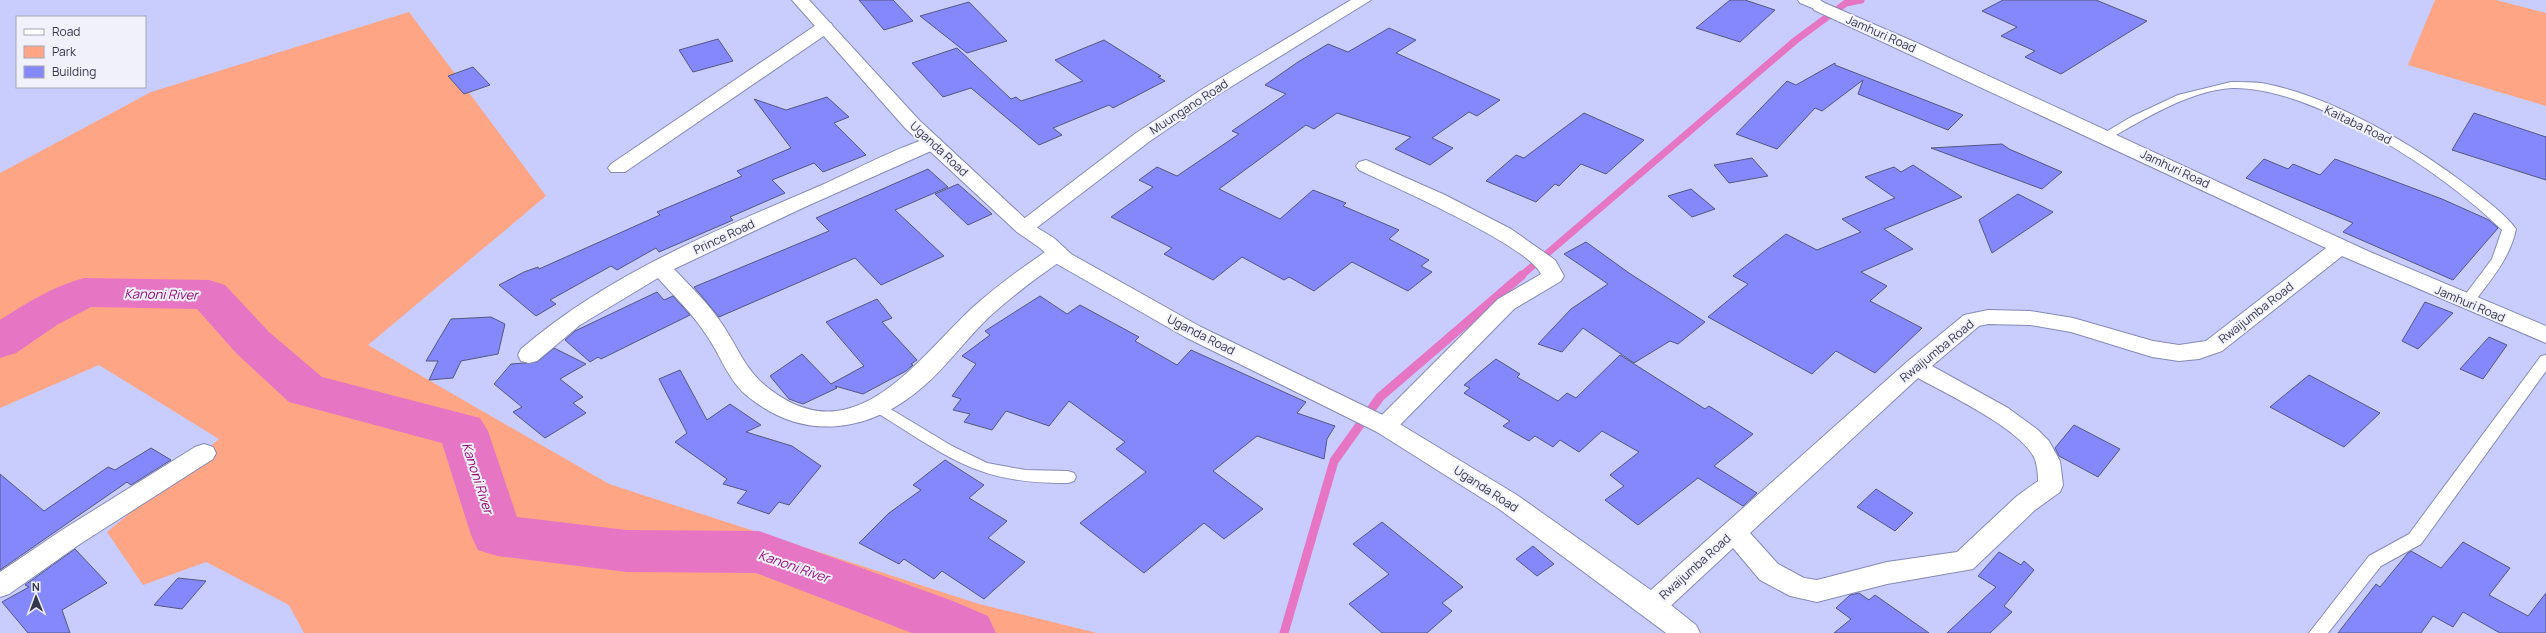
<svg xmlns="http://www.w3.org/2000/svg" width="2546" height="633" viewBox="0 0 2546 633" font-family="Manrope,sans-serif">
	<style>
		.green { fill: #fea586 }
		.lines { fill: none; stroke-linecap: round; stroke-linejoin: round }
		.stream-far1 { stroke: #e676c4; stroke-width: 7 }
		.stream { stroke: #e676c4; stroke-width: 9 }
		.river { fill: #e676c4; fill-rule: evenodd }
		.building { fill: #8588fa; stroke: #545881 }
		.service-casing { stroke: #858ab6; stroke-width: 2 }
		.minor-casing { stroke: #858ab6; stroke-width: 2 }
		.tertiary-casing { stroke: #858ab6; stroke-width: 2 }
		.secondary-casing { stroke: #858ab6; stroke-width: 2 }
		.service { fill: #fff; fill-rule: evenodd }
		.minor { fill: #fff; fill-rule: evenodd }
		.tertiary { fill: #fff; fill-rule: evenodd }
		.secondary { fill: #fff; fill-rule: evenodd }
		.labels { text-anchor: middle; stroke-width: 4; stroke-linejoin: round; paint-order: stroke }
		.street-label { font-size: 12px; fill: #343649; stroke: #f0f1fb }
		.water-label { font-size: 13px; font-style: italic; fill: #960478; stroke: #f0f1fb }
	</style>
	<rect width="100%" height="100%" fill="#c8cdfd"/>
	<path class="green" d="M2435 0H2496L2546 13V106L2408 65Z
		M409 12 546 196 368 345 609 484 979 604 1097 633H304L289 605 206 562 143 585 107 532 219 439 99 365 0 408V173L151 92Z"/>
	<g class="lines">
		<path class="stream-far1" d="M1521 276 1796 40 1846 3 1861 0"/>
		<path class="stream" d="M1284 633 1334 461 1380 397 1522 275"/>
		<path class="river" d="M84 278 209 280 225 285 269 332 322 377 480 418 488 431 517 517 627 530 759 531 953 601 988 616 996 633H912L756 573 627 572 497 556 478 550 471 535 442 443 289 402 237 354 197 309 91 307 57 325 16 353 0 358V320C26 303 54 286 84 278Z"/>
	</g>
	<path class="building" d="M859 0H893L913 21 884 30Z
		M1730 0H1745L1775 10 1740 42 1696 28Z
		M2003 0H2096L2147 21 2061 74 2025 57 2035 51 2001 36 2017 27 1982 11Z
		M969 2 1007 41 967 53 920 16Z
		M1389 28 1416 40 1396 53 1500 100 1477 116 1469 112 1432 138 1453 148 1430 165 1395 149 1411 137 1337 113 1314 129 1306 125 1219 189 1280 219 1313 190 1346 203 1343 206 1399 230 1389 239 1429 260 1421 266 1432 272 1408 291 1352 262 1314 291 1289 277 1284 280 1242 257 1213 280 1164 254 1172 248 1111 217 1153 187 1139 180 1157 167 1177 176 1239 134 1232 131 1286 94 1265 85 1298 62 1328 44 1348 52Z
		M718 39 733 61 693 72 679 50Z
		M1104 40 1161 76 1158 77 1165 81 1113 108 1109 105 1053 128 1062 135 1039 145 971 88 943 97 912 63 957 48 1011 99 1016 97 1021 101 1083 81 1055 60Z
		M1835 63V65L1963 115 1948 130 1858 94 1863 80 1822 111 1815 108 1777 149 1736 134 1787 81 1796 85Z
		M473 67 490 85 464 94 448 76Z
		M827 97 849 117 834 123 866 155 823 172 814 163 772 180 785 193 730 217 733 220 659 252 656 248 617 270 611 266 550 300 556 304 536 316 499 285 524 272 538 267 539 269 660 215 657 212 742 176 737 171 791 148 754 99 786 110Z
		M1584 113 1644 140 1606 174 1581 164 1559 186 1555 184 1536 202 1486 181 1516 155 1524 158Z
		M2474 113 2546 137V180L2452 150Z
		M2002 144 2009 149 2062 172 2042 189 1931 148Z
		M1752 158 1768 176 1729 183 1714 165Z
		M2264 159 2288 169 2293 164 2320 175 2335 159 2442 199 2489 220 2498 228 2453 280 2343 232 2353 223 2246 178Z
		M1913 165 1962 197 1884 229 1913 249 1861 272 1887 286 1870 301 1922 328 1875 373 1836 351 1812 374 1708 317 1748 284 1733 276 1786 234 1817 250 1861 232 1842 219 1895 198 1865 177 1894 167 1901 172Z
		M928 169 948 187 895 210 944 256 881 285 855 258 719 317 694 287 829 231 816 218Z
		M958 184 992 214 968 225 935 194Z
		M1691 189 1715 209 1692 217 1668 196Z
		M2018 194 2053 212 1992 253 1979 220Z
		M1586 242 1629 273 1705 322 1678 344 1670 341 1634 363 1583 328 1562 352 1538 344 1571 309 1608 284 1564 254Z
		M657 292 664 300 673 296 690 315 601 359 598 357 590 362 565 340 575 331Z
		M1040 296 1067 314 1080 305 1139 337 1135 341 1177 365 1191 350 1306 402 1297 413 1335 426 1327 439 1324 459 1257 436 1213 471 1263 509 1224 539 1204 523 1144 573 1080 523 1146 472 1116 449 1125 442 1069 401 1049 426 1006 411 992 430 964 422 970 414 953 410 961 399 952 396 976 364 962 356 990 335 985 331Z
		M877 299 892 318 882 322 917 360 911 364 913 365 906 371 863 394 835 386 837 388 803 404 789 399 770 376 802 354 831 384 864 366 826 322Z
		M2425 302 2453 313 2418 349 2402 341Z
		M491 317 505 324 498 354 461 361 453 378 429 380 438 361H426L451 319Z
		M2489 337 2507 345 2483 379 2460 369Z
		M554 348 586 364 560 379 583 397 573 403 586 413 545 438 513 412 522 407 494 384 511 364 537 362Z
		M1620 355 1705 409 1709 406 1753 434 1714 466 1757 493 1743 506 1698 478 1638 525 1605 500 1624 486 1610 475 1639 452 1602 431 1579 452 1560 440 1553 447 1535 436 1529 441 1503 426 1510 421 1464 393 1470 388 1464 385 1496 359 1520 374 1517 377 1558 401 1567 393 1576 398Z
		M680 370 707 420 730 404 761 425 746 432 792 446 821 466 789 505 779 502 769 514 737 503 747 491 723 484 727 479 675 442 687 433 659 379Z
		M2309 375 2380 413 2344 447 2270 407Z
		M2074 425 2120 449 2098 477 2059 456 2055 448Z
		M151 448 171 460 131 485 127 482 0 570V474L44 511 108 467 115 470Z
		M945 460 984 485 969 498 1007 521 988 538 1025 562 984 599 942 571 934 579 904 559 899 564 859 543 889 513 921 490 913 485Z
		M1876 489 1913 513 1895 531 1857 507Z
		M1382 522 1463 587 1442 603 1452 611 1427 633H1382L1349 604 1389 574 1353 544Z
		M2463 542 2510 568 2489 595 2528 616 2546 593V633H2500L2463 612 2453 627 2433 616 2421 633H2338L2376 584 2380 587 2408 553 2411 551 2441 568Z
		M1533 546 1554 564 1537 576 1516 559Z
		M75 549 107 583 62 610 70 633H28L2 602 29 587 25 585Z
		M1999 552 2021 565 2024 561 2034 570 2004 606 2012 612 1990 633H1947L1996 587 1978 576Z
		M178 578 206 581 182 609 154 605Z
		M1859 593 1869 600 1875 595 1929 633H1834L1851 619 1836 608 1850 595Z"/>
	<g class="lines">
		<g class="service-casing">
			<path id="service" d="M2231 82C2241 82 2252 82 2261 83 2331 95 2418 147 2473 190 2487 201 2505 214 2516 229 2510 259 2489 282 2471 306H2461L2459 303 2492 259 2502 230C2446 174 2313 86 2232 88 2191 90 2144 119 2109 139H2101L2099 136 2131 117 2178 95Z
				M2546 355V371L2421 544 2381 566 2328 633H2309L2369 556 2409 534 2541 356Z
				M879 402 952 446 987 463 1025 470 1068 471 1074 473 1076 477 1074 481 1068 483C975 484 948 456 874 411L871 407 874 403Z"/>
		</g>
		<g class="minor-casing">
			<path id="minor" d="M1351 0H1371L1216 96 1150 141 1031 232 1024 234 1017 232 1014 228 1017 224 1136 133 1204 88Z
				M1820 1 1917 43 2370 252 2546 326V343L2342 256 2222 351 2199 359 2179 361 2152 357 2071 332 2030 325 1988 324 1979 326 1932 366 2008 408 2038 430 2049 441 2060 461 2063 485 2060 492 2035 510 1973 569 1887 584 1817 602 1790 596 1760 580 1733 548 1662 614 1652 617 1642 614 1638 606 1642 598 1908 361 1964 315 1988 310 2030 311 2073 318 2153 341 2179 345 2206 341 2326 248 1814 10 1812 6ZM1918 378C1947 394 2019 428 2034 457 2037 464 2038 473 2038 481L2017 496 1957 552 1887 562 1817 580 1804 578 1778 564 1750 533Z
				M825 22 831 23 833 27 831 31 625 172H611L608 168 611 164 819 23Z
				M933 137 940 139 942 143 940 147 807 206 674 269C690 286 707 302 720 321 734 340 743 365 760 381 849 461 912 365 971 309 996 286 1023 267 1051 248L1058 246 1065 248 1068 253 1065 258C1039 276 1013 295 989 317 966 339 948 365 925 385 870 434 802 443 745 394 727 378 719 352 705 333 692 313 674 296 658 278L580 325 537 361 529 363 521 361 518 355 521 349C608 274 717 230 822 185 855 170 899 146 933 137Z
				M1366 160 1445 195 1511 229 1555 260 1564 276 1561 281 1514 309 1393 432 1385 435 1377 432 1373 426 1377 420 1498 299 1541 274C1529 246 1392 186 1359 170L1356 166 1359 162Z
				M204 444 213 447 216 453 213 459 80 544 9 594 0 597V572L62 530 195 447Z"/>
		</g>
		<g class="tertiary-casing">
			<path id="tertiary" d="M1798 0H1820L1828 6 1820 11 1800 3Z"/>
		</g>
		<g class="secondary-casing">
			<path id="secondary" d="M792 0H809L919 120 1031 224 1054 238 1071 254 1201 327 1393 420 1517 495 1662 598 1696 625 1700 633H1666L1499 509 1377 432 1185 337 1057 264 1040 248 1017 232 905 128Z"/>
		</g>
		<use href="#service" class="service"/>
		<use href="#minor" class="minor"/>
		<use href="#tertiary" class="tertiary"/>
		<use href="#secondary" class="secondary"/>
	</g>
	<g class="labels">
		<g class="street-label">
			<text transform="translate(1881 34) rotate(24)" y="4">Jamhuri Road</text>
			<text transform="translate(1189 107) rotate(-33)" y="4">Muungano Road</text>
			<text transform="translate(2358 125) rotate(26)" y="4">Kaitaba Road</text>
			<text transform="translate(939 149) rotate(43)" y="4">Uganda Road</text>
			<text transform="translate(2175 169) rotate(25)" y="4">Jamhuri Road</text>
			<text transform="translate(724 237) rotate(-25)" y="4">Prince Road</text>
			<text transform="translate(2470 304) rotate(23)" y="4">Jamhuri Road</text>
			<text transform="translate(2256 313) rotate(-38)" y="4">Rwaijumba Road</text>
			<text transform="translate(1201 335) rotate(27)" y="4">Uganda Road</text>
			<text transform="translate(1937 351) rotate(-39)" y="4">Rwaijumba Road</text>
			<text transform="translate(1486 489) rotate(33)" y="4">Uganda Road</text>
			<text transform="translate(1695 567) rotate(-42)" y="4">Rwaijumba Road</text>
		</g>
		<g class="water-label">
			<text transform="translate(161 294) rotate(1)" y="5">Kanoni River</text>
			<text transform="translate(478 478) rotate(72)" y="5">Kanoni River</text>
			<text transform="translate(794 566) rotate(19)" y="5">Kanoni River</text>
		</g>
	</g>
	<rect x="16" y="16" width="130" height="72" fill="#f0f1fb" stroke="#a5a6b4"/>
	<rect x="24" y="29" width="20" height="6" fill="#ffffff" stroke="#a5a6b4"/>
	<text x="52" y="36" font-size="12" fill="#343649">Road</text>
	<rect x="24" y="46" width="20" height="12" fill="#fea586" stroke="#a5a6b4"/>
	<text x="52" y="56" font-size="12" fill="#343649">Park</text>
	<rect x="24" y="66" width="20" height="12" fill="#8588fa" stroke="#a5a6b4"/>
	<text x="52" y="76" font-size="12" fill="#343649">Building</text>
	<g transform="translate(36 597) rotate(359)" stroke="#f0f1fb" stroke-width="3" paint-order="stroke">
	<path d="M0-3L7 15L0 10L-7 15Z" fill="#343649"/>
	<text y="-6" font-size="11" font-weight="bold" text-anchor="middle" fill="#343649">N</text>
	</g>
</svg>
